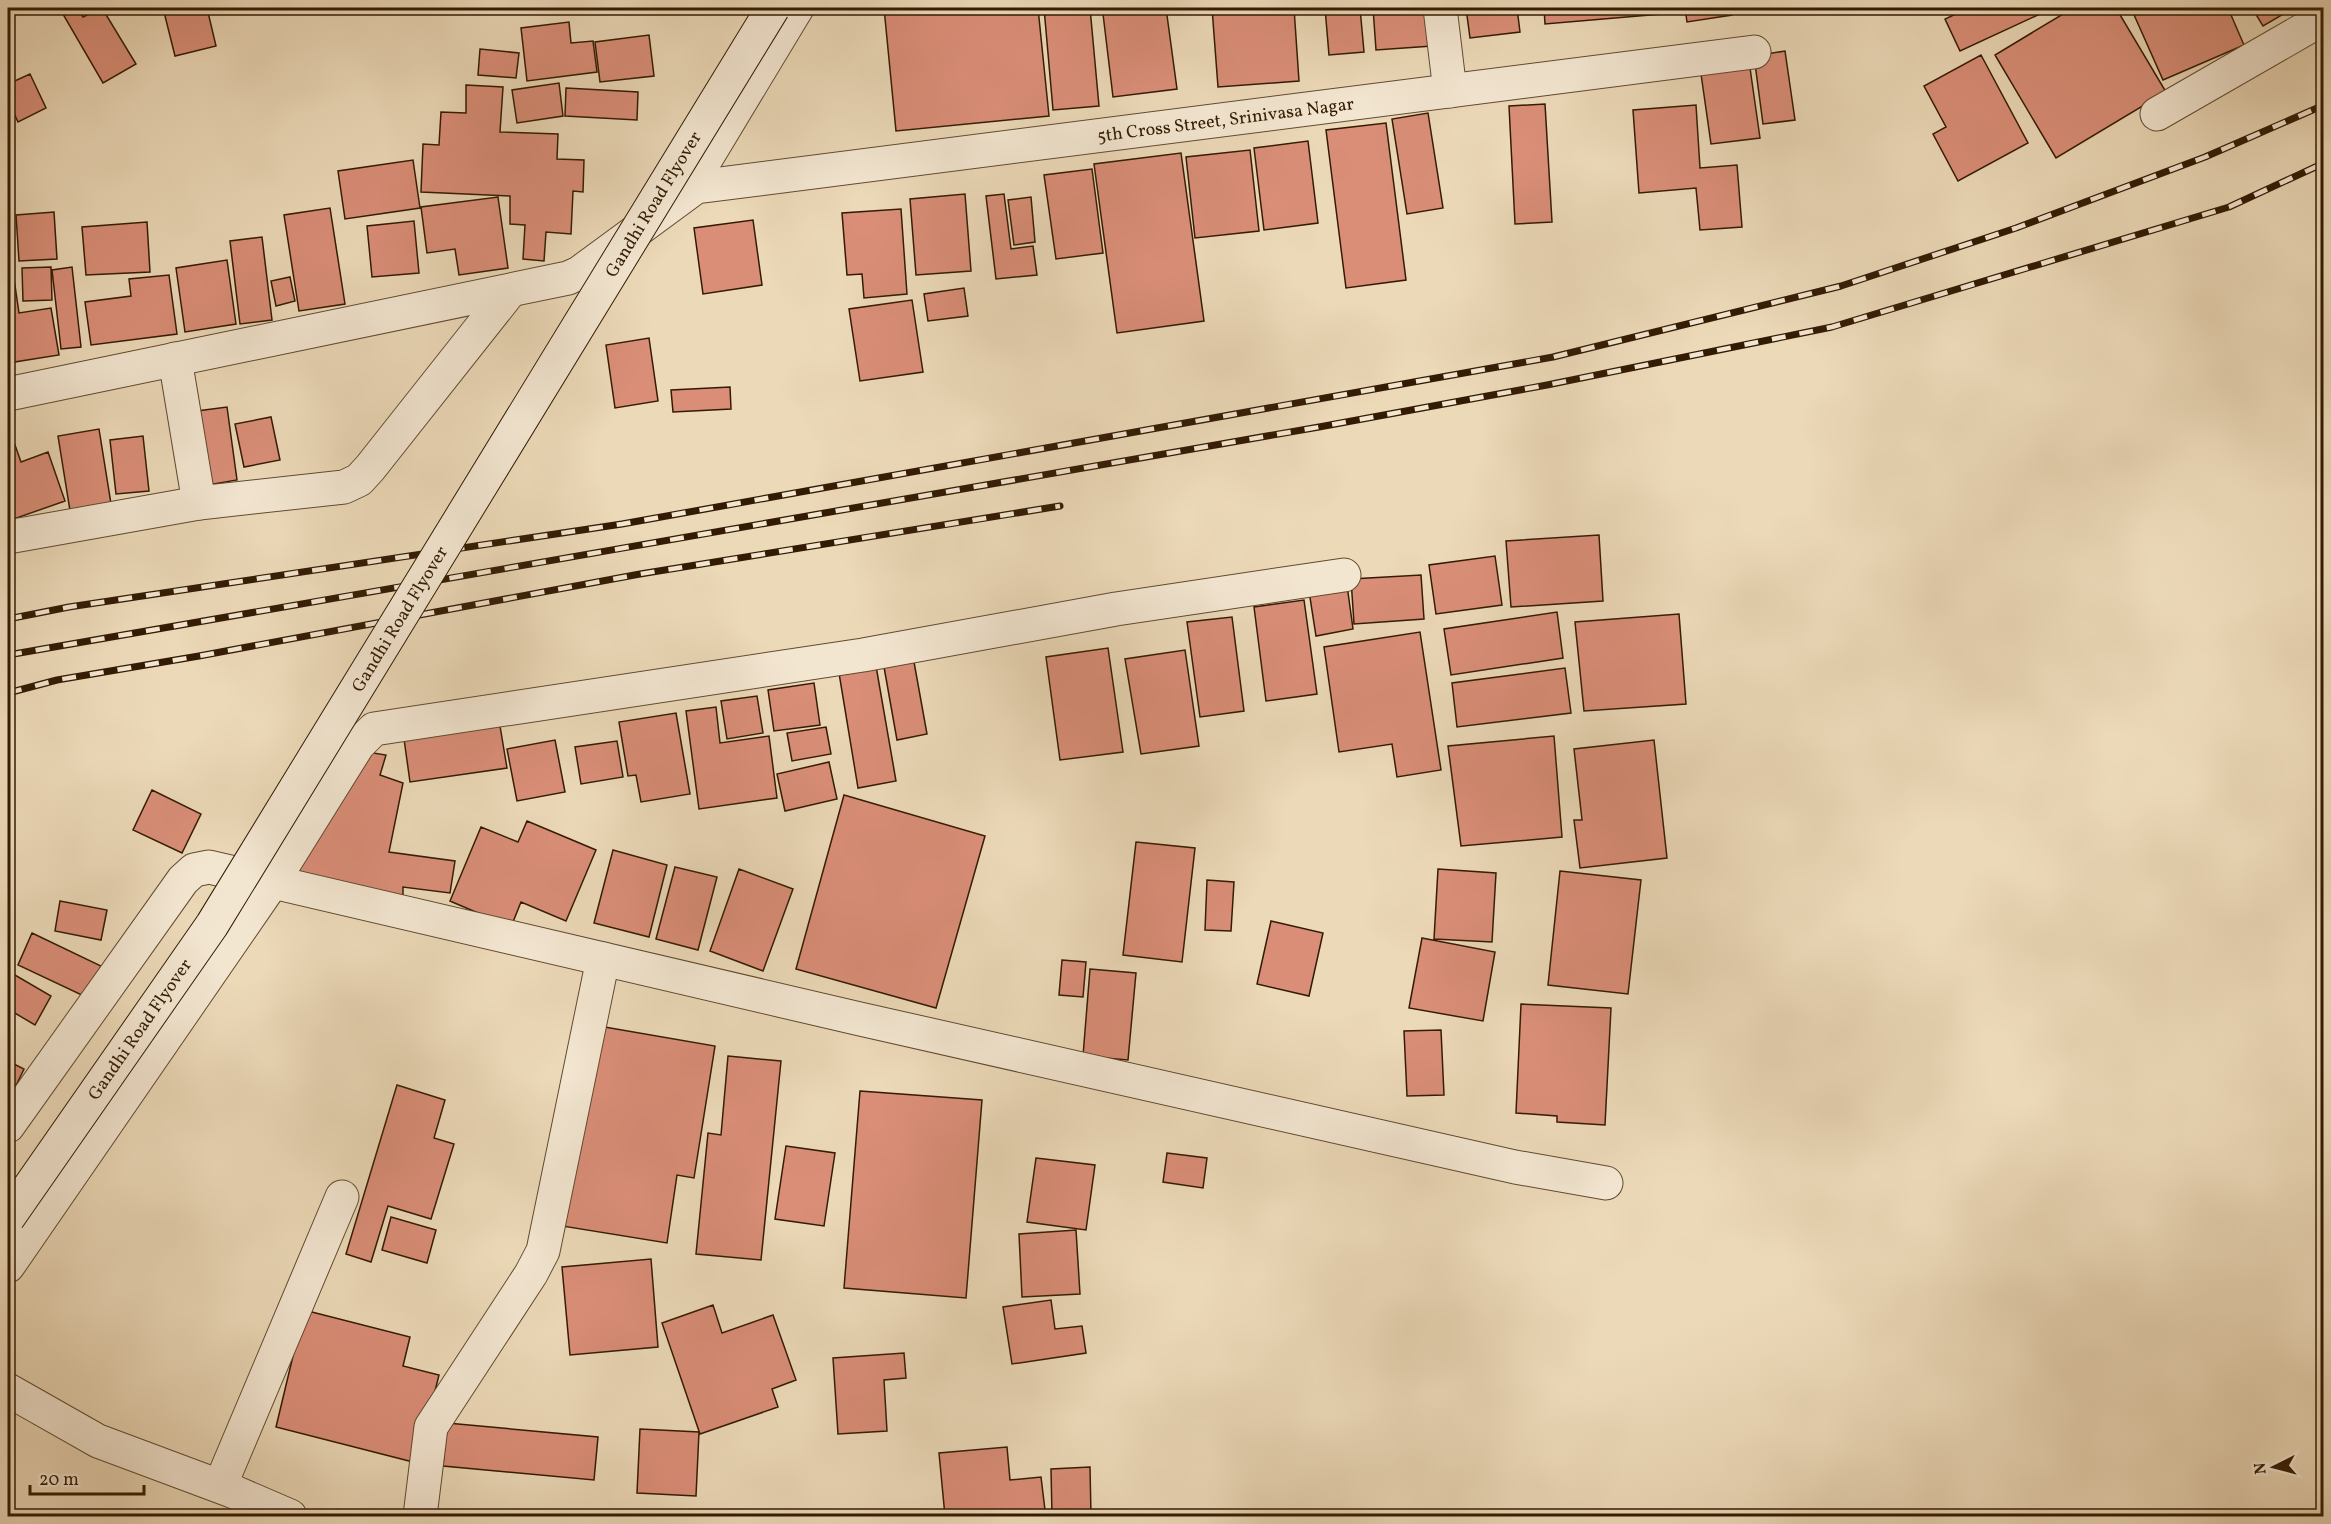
<svg xmlns="http://www.w3.org/2000/svg" width="2331" height="1524" viewBox="0 0 2331 1524" font-family="Vollkorn,serif">
	<style>
		.building { fill: #da8e78; stroke: #331b03; stroke-width: 1.5 }
		.lines { fill: none; stroke-linecap: round; stroke-linejoin: round }
		.lane-casing { stroke: #614a30; stroke-width: 23 }
		.street-casing { stroke: #614a30; stroke-width: 35 }
		.lane { stroke: #f3e6d1; stroke-width: 21 }
		.street { stroke: #f3e6d1; stroke-width: 33 }
		.rail-casing { stroke: #331b03; stroke-width: 7 }
		.rail { stroke: #f3e6d1; stroke-width: 4.5; stroke-dasharray: 14; stroke-linecap: butt }
		.secondary-bridge-casing { stroke: #331b03; stroke-width: 35; stroke-linecap: butt }
		.secondary-bridge { stroke: #f3e6d1; stroke-width: 33 }
		.labels { text-anchor: middle; stroke-width: 4.5; stroke-linejoin: round; paint-order: stroke }
		.street-label { font-size: 18px; fill: #331b03; stroke: #f3e6d1 }
	</style>
	<rect width="100%" height="100%" fill="#ecd9b8"/>
	<filter id="stains"><feTurbulence type="fractalNoise" baseFrequency=".00333" numOctaves="4"/><feColorMatrix values="0 0 0 0 .2 0 0 0 0 .09 0 0 0 0 .02 0 0 0 .5 -.17"/></filter>
	<radialGradient id="worn" r=".72"><stop offset=".6" stop-color="#630" stop-opacity="0"/><stop offset="1" stop-color="#630" stop-opacity=".3"/></radialGradient>
	<path class="building" d="M62 8H77L83 17 102 8 136 64 103 83 60 9Z
		M163 8H207L216 46 175 56Z
		M884 8H1038L1049 116 896 131Z
		M1044 8H1090L1099 106 1053 110Z
		M1154 8H1166L1177 89 1113 97 1103 14Z
		M1212 8H1294L1299 81 1218 87Z
		M1325 8H1360L1364 52 1329 55Z
		M1373 8H1430L1432 46 1376 50Z
		M1466 8H1517L1520 32 1470 38Z
		M1544 8H1672L1673 13 1545 24Z
		M1685 8H1731L1732 15 1687 22Z
		M1953 8H2053L1960 51 1945 19 1956 14Z
		M2073 8H2116L2166 92 2056 158 1995 55Z
		M2131 8H2228L2244 45 2163 80Z
		M2252 8H2294L2263 26Z
		M569 22 571 43 593 41 597 72 527 81 521 28Z
		M649 35 654 76 600 82 595 42Z
		M480 49 519 53 516 78 478 75Z
		M1785 51 1795 120 1763 124 1754 56Z
		M1981 55 2028 143 1958 181 1933 134 1946 127 1924 86Z
		M1750 68 1760 138 1711 144 1701 74Z
		M30 74 46 108 18 122 8 100V84Z
		M559 83 563 116 517 123 512 90Z
		M466 85 503 87 500 132 558 134 557 159 584 160 583 192 573 191 571 234 546 232 544 261 523 259 525 225 510 224V196L421 192 423 144 439 145 441 112 466 113Z
		M566 88 638 92 637 120 565 116Z
		M1545 104 1552 222 1515 224 1509 106Z
		M1696 105 1700 168 1737 165 1742 227 1700 230 1696 188 1639 193 1633 110Z
		M1428 113 1443 208 1407 214 1392 119Z
		M1386 123 1406 280 1346 288 1326 130Z
		M1308 141 1318 223 1264 230 1254 148Z
		M1250 150 1259 231 1195 238 1186 157Z
		M1181 153 1204 321 1117 333 1094 164Z
		M413 160 420 208 345 219 338 171Z
		M1092 169 1103 253 1056 259 1044 175Z
		M965 194 971 271 916 275 910 199Z
		M1004 194 1011 249 1033 246 1037 275 996 279 986 196Z
		M498 197 508 268 459 275 455 249 427 253 421 207Z
		M1031 197 1035 242 1014 245 1008 200Z
		M330 208 345 304 299 311 284 215Z
		M901 209 907 294 864 298 862 274 847 275 842 213Z
		M54 212 57 259 19 261 16 215Z
		M753 220 762 285 703 294 694 228Z
		M414 221 419 273 372 277 367 226Z
		M147 222 150 272 86 275 82 227Z
		M262 237 272 320 240 324 230 241Z
		M11 258 19 313 51 308 59 355 8 363V259Z
		M227 260 236 324 185 332 176 268Z
		M51 267 52 300 23 301 22 268Z
		M72 267 81 347 61 349 52 270Z
		M169 275 177 334 91 345 85 302 131 296 129 279Z
		M290 277 295 301 276 306 271 281Z
		M964 288 968 316 928 321 924 294Z
		M912 300 923 372 860 381 849 309Z
		M649 338 658 401 615 408 606 345Z
		M730 387 731 409 673 412 671 390Z
		M227 407 237 480 208 485 197 411Z
		M271 417 280 460 244 467 235 424Z
		M99 429 112 510 71 517 58 436Z
		M143 436 149 491 116 494 110 440Z
		M15 445 21 462 48 452 65 501 8 521V448Z
		M1599 535 1603 601 1511 607 1506 541Z
		M1495 556 1502 605 1436 614 1429 565Z
		M1421 575 1424 619 1354 624 1351 579Z
		M1347 585 1353 629 1316 636 1309 591Z
		M1304 600 1317 694 1266 701 1254 607Z
		M1557 612 1563 658 1451 675 1444 629Z
		M1679 614 1686 704 1584 711 1575 622Z
		M1232 617 1244 711 1200 717 1187 622Z
		M1420 632 1441 770 1397 777 1392 744 1339 752 1324 647Z
		M1108 648 1123 752 1060 760 1046 657Z
		M1185 650 1199 746 1141 754 1125 659Z
		M914 662 927 734 897 740 884 667Z
		M876 666 896 781 858 788 839 673Z
		M1565 668 1571 713 1457 727 1452 683Z
		M814 683 820 725 774 731 768 690Z
		M757 696 763 733 727 739 721 701Z
		M716 707 720 743 769 736 777 798 699 809 686 711Z
		M676 713 690 794 641 802 636 775 628 776 619 722Z
		M500 726 507 768 410 782 404 739Z
		M826 727 831 754 792 761 787 733Z
		M1554 736 1562 837 1461 846 1448 746Z
		M555 740 565 792 517 801 507 749Z
		M1654 740 1667 858 1580 868 1574 820H1582L1574 749Z
		M617 741 623 777 581 784 575 747Z
		M361 751 386 755 380 775 403 783 389 852 455 861 450 893 403 887V897L293 872Z
		M829 762 837 799 785 811 777 774Z
		M152 790 201 814 182 853 133 830Z
		M844 795 985 836 936 1008 796 969Z
		M527 821 596 850 566 921 521 902 511 927 450 901 481 827 518 842Z
		M1136 842 1195 848 1182 962 1123 955Z
		M613 850 667 865 649 937 594 923Z
		M675 867 717 877 698 950 656 939Z
		M739 869 793 889 763 971 710 951Z
		M1438 869 1496 873 1492 942 1434 939Z
		M1560 871 1641 880 1628 994 1548 985Z
		M1207 880 1234 882 1231 931 1205 930Z
		M60 901 107 910 101 940 55 931Z
		M1271 921 1323 933 1309 996 1257 984Z
		M32 933 101 966 86 997 18 965Z
		M1422 938 1495 952 1483 1021 1409 1008Z
		M1062 960 1086 962 1083 997 1059 995Z
		M1090 969 1136 973 1128 1060 1083 1056Z
		M8 971 51 996 35 1025 8 1009Z
		M1521 1004 1611 1008 1605 1125 1557 1122V1116L1516 1113Z
		M593 1025 715 1046 694 1178 677 1175 667 1243 562 1226Z
		M1441 1030 1444 1095 1407 1096 1404 1031Z
		M728 1056 781 1061 761 1260 696 1254 708 1133 721 1135Z
		M8 1061 24 1069 8 1102Z
		M397 1085 445 1100 434 1138 454 1144 431 1219 388 1206 371 1262 346 1254Z
		M860 1091 982 1100 966 1298 844 1288Z
		M786 1146 835 1153 824 1226 775 1219Z
		M1167 1153 1207 1158 1203 1188 1163 1182Z
		M1036 1158 1095 1165 1086 1230 1027 1222Z
		M391 1217 436 1230 427 1263 382 1250Z
		M1076 1230 1080 1294 1022 1297 1019 1234Z
		M651 1259 658 1347 570 1355 562 1267Z
		M1051 1300 1055 1329 1082 1326 1086 1353 1012 1364 1003 1307Z
		M713 1305 722 1333 773 1315 796 1380 772 1389 778 1407 700 1434 662 1323Z
		M304 1310 410 1337 403 1366 439 1375 417 1463 276 1427Z
		M904 1353 906 1378 884 1380 887 1431 838 1434 833 1358Z
		M447 1423 598 1437 594 1480 443 1466Z
		M640 1429 699 1432 696 1496 637 1493Z
		M1007 1447 1010 1480 1041 1477 1045 1510 976 1516H945L939 1453Z
		M1090 1467 1091 1516H1052L1051 1469Z"/>
	<g class="lines">
		<g class="lane-casing">
			<path id="lane" d="M696 187 804 8"/>
		</g>
		<g class="street-casing">
			<g id="street">
				<path d="M1440 8 1450 91"/>
				<path d="M2157 114 2324 18"/>
				<path d="M175 359 199 503"/>
				<path id="s1" d="M8 394 568 278 579 273 696 187 1754 52"/>
				<path d="M8 537 199 503 344 487 359 480 370 468 510 291"/>
				<path d="M8 1126 183 880 194 870 209 867 860 1019 1515 1167 1606 1183"/>
				<path d="M8 1266 272 883 358 745 374 729 863 655 1116 609 1344 575"/>
				<path d="M8 1390 98 1441 232 1491 290 1516"/>
				<path d="M220 1486 342 1197"/>
				<path d="M420 1516 431 1427 531 1274 543 1251 603 959"/>
			</g>
		</g>
		<use href="#lane" class="lane"/>
		<use href="#street" class="street"/>
		<g class="rail-casing">
			<path id="rail" d="M8 619 69 607 622 524 1553 357 1841 286 2016 228 2205 157 2324 105
				M8 655 1319 427 1547 385 1832 327 2229 207 2324 163
				M8 693 57 680 199 656 640 574 1060 506"/>
		</g>
		<use href="#rail" class="rail"/>
		<g class="secondary-bridge-casing">
			<g id="secondary-bridge">
				<path id="s2" d="M8 1218 212 925 773 8"/>
			</g>
		</g>
		<use href="#secondary-bridge" class="secondary-bridge"/>
	</g>
	<g class="labels">
		<g class="street-label">
			<text dy="6" stroke="none"><textPath href="#s1" startOffset="1263">5th Cross Street, Srinivasa Nagar</textPath></text>
			<text dy="6" stroke="none"><textPath href="#s2" startOffset="1202">Gandhi Road Flyover</textPath></text>
			<text dy="6" stroke="none"><textPath href="#s2" startOffset="716">Gandhi Road Flyover</textPath></text>
			<text dy="6" stroke="none"><textPath href="#s2" startOffset="230">Gandhi Road Flyover</textPath></text>
		</g>
	</g>
	<rect width="2331" height="1524" fill="none" stroke="#ecd9b8" stroke-width="30"/>
	<rect x="9" y="9" width="2313" height="1506" fill="none" stroke="#331b03" stroke-width="3"/>
	<rect x="15" y="15" width="2301" height="1494" fill="none" stroke="#331b03" stroke-width="1.5"/>
	<g transform="translate(2274 1467) rotate(264)" stroke="#f3e6d1" stroke-width="4.5" paint-order="stroke">
	<path d="M0-4.5L10 22L0 15L-10 22Z" fill="#331b03"/>
	<text y="-9" font-size="16" font-weight="bold" text-anchor="middle" fill="#331b03">N</text>
	</g>
	<path d="M30 1485v9h114v-9" fill="none" stroke="#331b03" stroke-width="3"/>
	<text x="39" y="1485" font-size="18" fill="#331b03" stroke="#f3e6d1" stroke-width="4.5" paint-order="stroke">20 m</text>
	<rect width="100%" height="100%" filter="url(#stains)"/>
	<rect width="100%" height="100%" fill="url(#worn)"/>
</svg>
